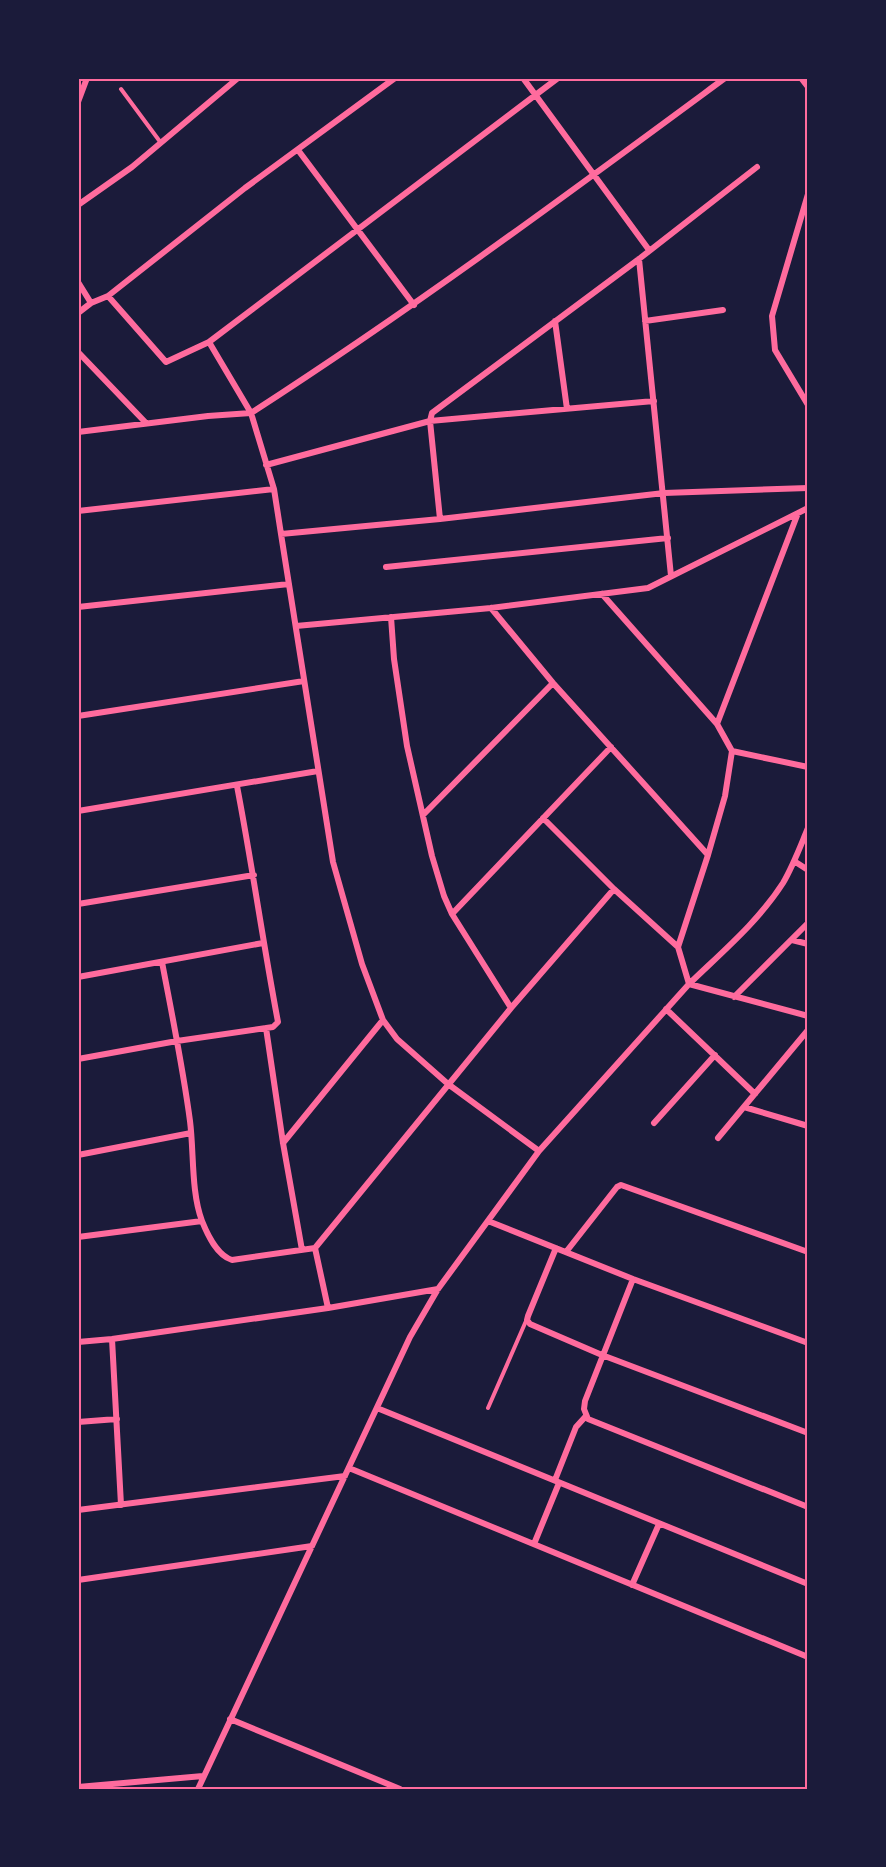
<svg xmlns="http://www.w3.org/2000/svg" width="886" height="1867" viewBox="0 0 886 1867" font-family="'Space Grotesk',sans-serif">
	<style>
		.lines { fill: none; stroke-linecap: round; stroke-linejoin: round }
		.service { stroke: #ff6b9d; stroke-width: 4 }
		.minor { stroke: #ff6b9d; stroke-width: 6 }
		.neatline { fill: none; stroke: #ff6b9d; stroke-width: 2 }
	</style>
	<rect width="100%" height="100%" fill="#1b1b3a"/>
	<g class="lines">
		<path class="service" d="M121 89 161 143
			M488 1408 526 1321"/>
		<path class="minor" d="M523 78 649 250
			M725 78C569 193 414 308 251 413L274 489 281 534 440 519 664 493 808 488
			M801 78 808 87
			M78 102 87 78
			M298 150 414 305
			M808 194 772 316 775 350 808 405
			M78 205 132 167 238 78
			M639 259 671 576
			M78 282 91 303
			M78 313 91 303 108 296 245 188 395 78
			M555 321 567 409
			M645 321 723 310
			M209 342 558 78
			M78 352 146 423
			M78 432 208 416 251 413 209 342 166 362 108 296
			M266 465 430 421 654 401
			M78 511 274 489
			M440 519 430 421 432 413 639 259 757 167
			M281 534 333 862 362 964 383 1020 397 1039 448 1084 539 1151
			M386 567 668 538
			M602 594 717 724 732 751 725 796 708 855
			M78 607 289 584
			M491 608 553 683 708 855 678 947 614 889 543 818
			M391 617 394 659 407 746 432 856 444 896 452 914 511 1008
			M296 626 491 608 648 588 808 508
			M78 716 304 681
			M717 724 798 513
			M732 751 808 767
			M78 811 318 771
			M423 815 553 683
			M794 861 808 870
			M78 904 254 875
			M452 914 611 747
			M792 940 808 944
			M678 947 689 984C722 952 758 922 783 883 793 866 800 847 808 828
			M162 962C172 1015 183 1068 190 1121 194 1152 191 1192 202 1221 208 1236 217 1255 232 1260L315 1248 511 1008 614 889
			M78 977 263 943
			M734 997 808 923
			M666 1009 755 1094
			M266 1028 283 1143 302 1250
			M78 1059 177 1041 273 1027 278 1022C263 943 252 864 237 786
			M744 1107 808 1126
			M654 1123 715 1055
			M718 1138 808 1030
			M283 1143 383 1020
			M78 1155 191 1133
			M488 1221 633 1279 808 1343
			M78 1237 202 1221
			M315 1248 328 1308
			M556 1248 528 1316 527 1320 530 1324 602 1355 808 1433
			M566 1252 617 1187 621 1185 808 1252
			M633 1279 585 1401 584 1409 588 1419 808 1507
			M112 1339 121 1505
			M78 1342 112 1339 328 1308 438 1289
			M377 1408 808 1584
			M78 1422 117 1419
			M349 1468 808 1657
			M78 1510 345 1476
			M534 1544 559 1483 555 1480 576 1427 586 1416
			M78 1580 312 1546
			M632 1585 659 1524
			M230 1719 400 1789
			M78 1787 203 1776
			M198 1789 410 1337 438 1289 539 1151 689 984 808 1016"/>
	</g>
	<rect width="886" height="1867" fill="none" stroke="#1b1b3a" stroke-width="159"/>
	<rect x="80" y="80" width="726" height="1708" class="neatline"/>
</svg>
